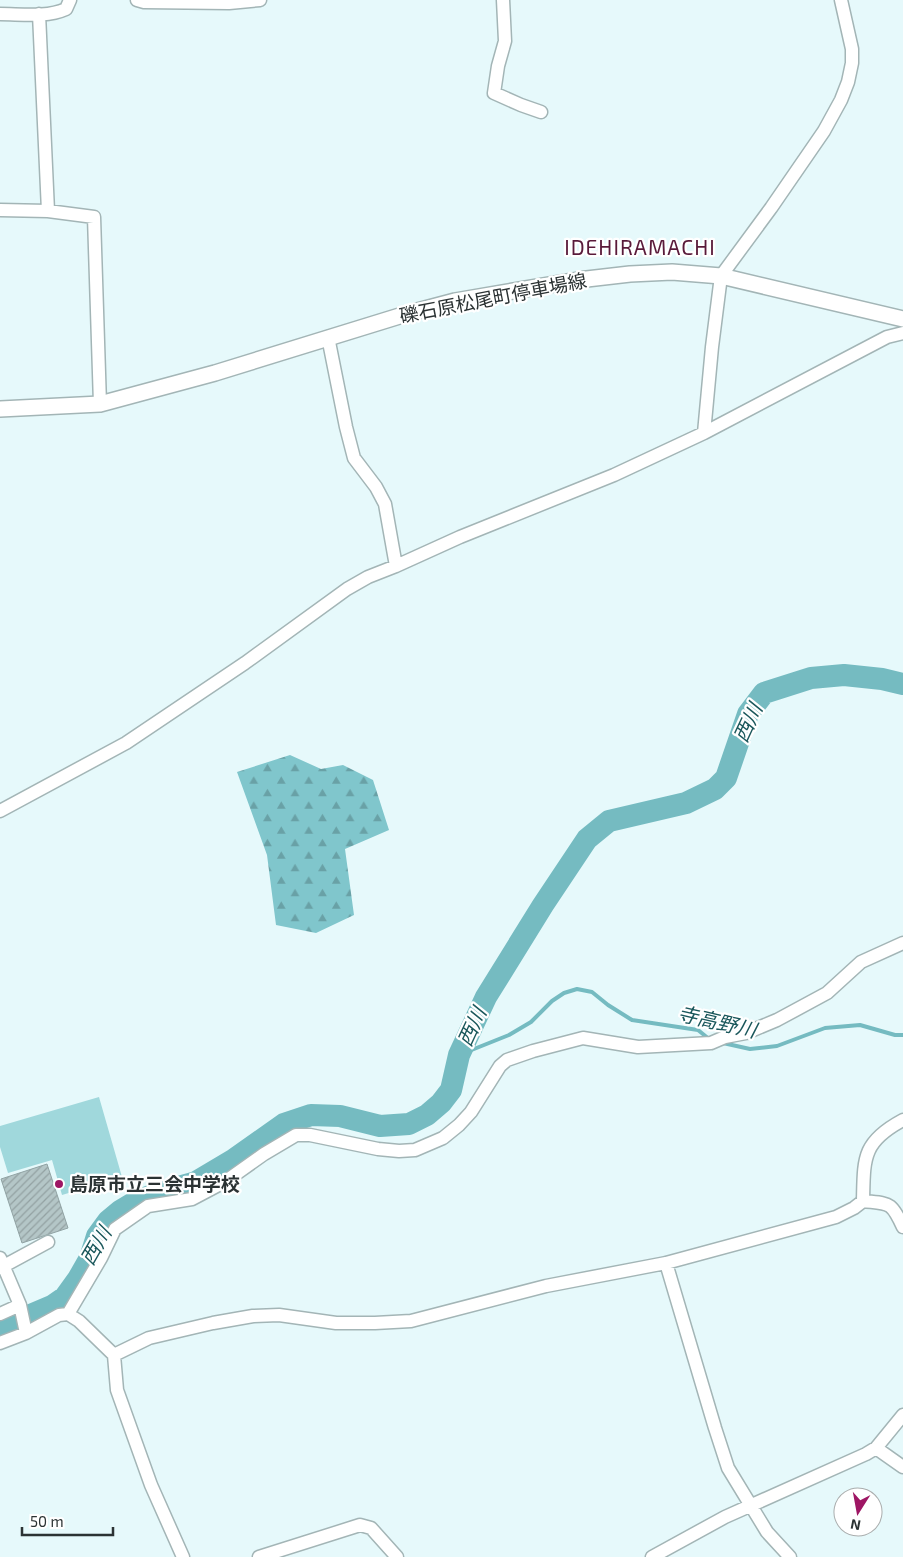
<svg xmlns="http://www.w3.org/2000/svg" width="903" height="1557" viewBox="0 0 903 1557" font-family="'Exo 2','Noto Sans JP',sans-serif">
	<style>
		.green { fill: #a0d8dc }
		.forest { fill: url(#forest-firs) }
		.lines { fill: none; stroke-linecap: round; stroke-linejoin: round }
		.stream { stroke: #75bbc1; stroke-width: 4 }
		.river { stroke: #75bbc1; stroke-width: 22 }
		.building { fill: url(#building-hatch); stroke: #91a3a4 }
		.minor-casing { stroke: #a3b5b6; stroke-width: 15 }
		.major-casing { stroke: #a3b5b6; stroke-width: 18 }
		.minor { stroke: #fff; stroke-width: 12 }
		.major { stroke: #fff; stroke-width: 15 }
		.poi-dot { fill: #9e1664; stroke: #fff; stroke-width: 2 }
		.labels { text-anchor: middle; stroke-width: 4.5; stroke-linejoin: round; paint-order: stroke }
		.street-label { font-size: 19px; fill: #2b3233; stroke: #fff }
		.poi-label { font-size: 19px; font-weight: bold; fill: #2b3233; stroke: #fff; text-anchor: start }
		.water-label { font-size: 20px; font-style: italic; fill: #1a575b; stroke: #fff }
		.quarter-label { font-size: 21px; letter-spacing: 1px; fill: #591a3a; stroke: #fff }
	</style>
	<defs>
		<pattern id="forest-firs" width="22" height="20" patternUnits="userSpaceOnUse" patternTransform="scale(1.25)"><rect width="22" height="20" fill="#80c6cc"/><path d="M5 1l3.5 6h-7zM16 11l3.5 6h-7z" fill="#69a1a6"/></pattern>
		<pattern id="building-hatch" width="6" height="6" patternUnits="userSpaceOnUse" patternTransform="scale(1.25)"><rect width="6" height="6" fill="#b4c6c7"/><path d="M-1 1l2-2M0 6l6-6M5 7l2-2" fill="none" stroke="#93a1a2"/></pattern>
	</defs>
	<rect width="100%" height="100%" fill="#e6f9fb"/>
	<path class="green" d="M99 1097 122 1177 62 1195 52 1160 8 1173 0 1147V1126Z"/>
	<path class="forest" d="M290 755 321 769 343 765 373 780 389 830 345 849 354 915 316 933 276 925 267 855 237 772Z"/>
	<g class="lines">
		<path class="stream" d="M723 1043 750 1049 777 1046 825 1028 860 1025 895 1035H903
			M459 1055 509 1035 531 1022 552 1001 564 993 577 989 592 992 608 1005 632 1020 698 1030 709 1039"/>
		<path class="river" d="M0 1328 52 1306 65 1297 78 1279 90 1258 97 1236 108 1221 120 1211 135 1202 160 1192 196 1182 233 1160 284 1124 311 1115 340 1116 380 1126 409 1124 427 1115 441 1103 451 1090 459 1055 486 997 543 905 587 839 609 821 686 803 715 789 726 778 748 714 764 693 811 678 844 675 882 679 903 684"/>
	</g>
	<path class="building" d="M47 1164 68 1228 22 1243 1 1179Z"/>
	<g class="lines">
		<g class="minor-casing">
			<path id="minor" d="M137 0 144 2 229 3 260 0
				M503 0 505 41 498 66 494 93 521 105 541 112
				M0 14C21 14 46 18 66 9L70 0
				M39 14 48 211
				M0 210 48 211 94 217 100 404
				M328 337 346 427 354 458 376 487 385 504 396 566
				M704 433 712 347 721 276 771 208 824 131 841 100 848 82 852 63V49L841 0
				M0 811 126 743 245 663 347 589 368 577 396 566 460 537 614 475 704 433 887 337 903 333
				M863 1201C864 1158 862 1142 903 1120
				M0 1258 20 1305 26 1333
				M666 1263 715 1428 728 1468 767 1532 790 1557
				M0 1268 48 1242
				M0 1314 20 1305
				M68 1314 101 1258 115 1229 148 1206 192 1199 226 1181 264 1154 296 1135H310L378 1149 399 1151 415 1150 443 1138 459 1125 471 1112 500 1066 507 1060 533 1051 583 1038 638 1047 711 1043 725 1037 746 1033 777 1020 827 993 861 962 903 943
				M0 1343 26 1333 59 1315 68 1314 79 1321 114 1355 117 1390 151 1485 183 1557
				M114 1355 149 1338 213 1323 253 1316 279 1315 336 1323H375L411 1321 546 1286 666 1263 836 1217 854 1208 863 1201C890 1204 891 1201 903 1227
				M876 1448 903 1467
				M259 1557 360 1525 371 1528 397 1557
				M652 1557 725 1517 866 1454 876 1448 903 1415"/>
		</g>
		<g class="major-casing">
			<path id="major" d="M0 409 100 404 215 373 406 314 455 301 578 280 630 274 672 272 721 276 903 319"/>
		</g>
		<use href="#minor" class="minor"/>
		<use href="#major" class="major"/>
	</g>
	<circle class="poi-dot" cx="59" cy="1184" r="5"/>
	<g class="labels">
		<g class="street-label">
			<text transform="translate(493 298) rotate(-11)" y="7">礫石原松尾町停車場線</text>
		</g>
		<g class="poi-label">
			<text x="69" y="1191">島原市立三会中学校</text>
		</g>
		<g class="water-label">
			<text transform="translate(748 723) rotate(-65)" y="7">西川</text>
			<text transform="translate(717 1022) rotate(13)" y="7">寺高野川</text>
			<text transform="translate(472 1027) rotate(-65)" y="7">西川</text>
			<text transform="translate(96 1246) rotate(-60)" y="7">西川</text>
		</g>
		<g class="quarter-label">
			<text x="640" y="255">IDEHIRAMACHI</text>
		</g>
	</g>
	<g transform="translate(858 1512) rotate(191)"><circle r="24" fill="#ffffff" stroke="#aaadad"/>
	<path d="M0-4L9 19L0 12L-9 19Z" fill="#9e1664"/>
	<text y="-8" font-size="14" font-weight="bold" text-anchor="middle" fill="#2b3233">N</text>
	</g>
	<path d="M22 1527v8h91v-8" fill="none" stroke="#2b3233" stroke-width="2.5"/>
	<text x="30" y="1527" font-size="15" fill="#2b3233" stroke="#ffffff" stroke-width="4" paint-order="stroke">50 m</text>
</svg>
